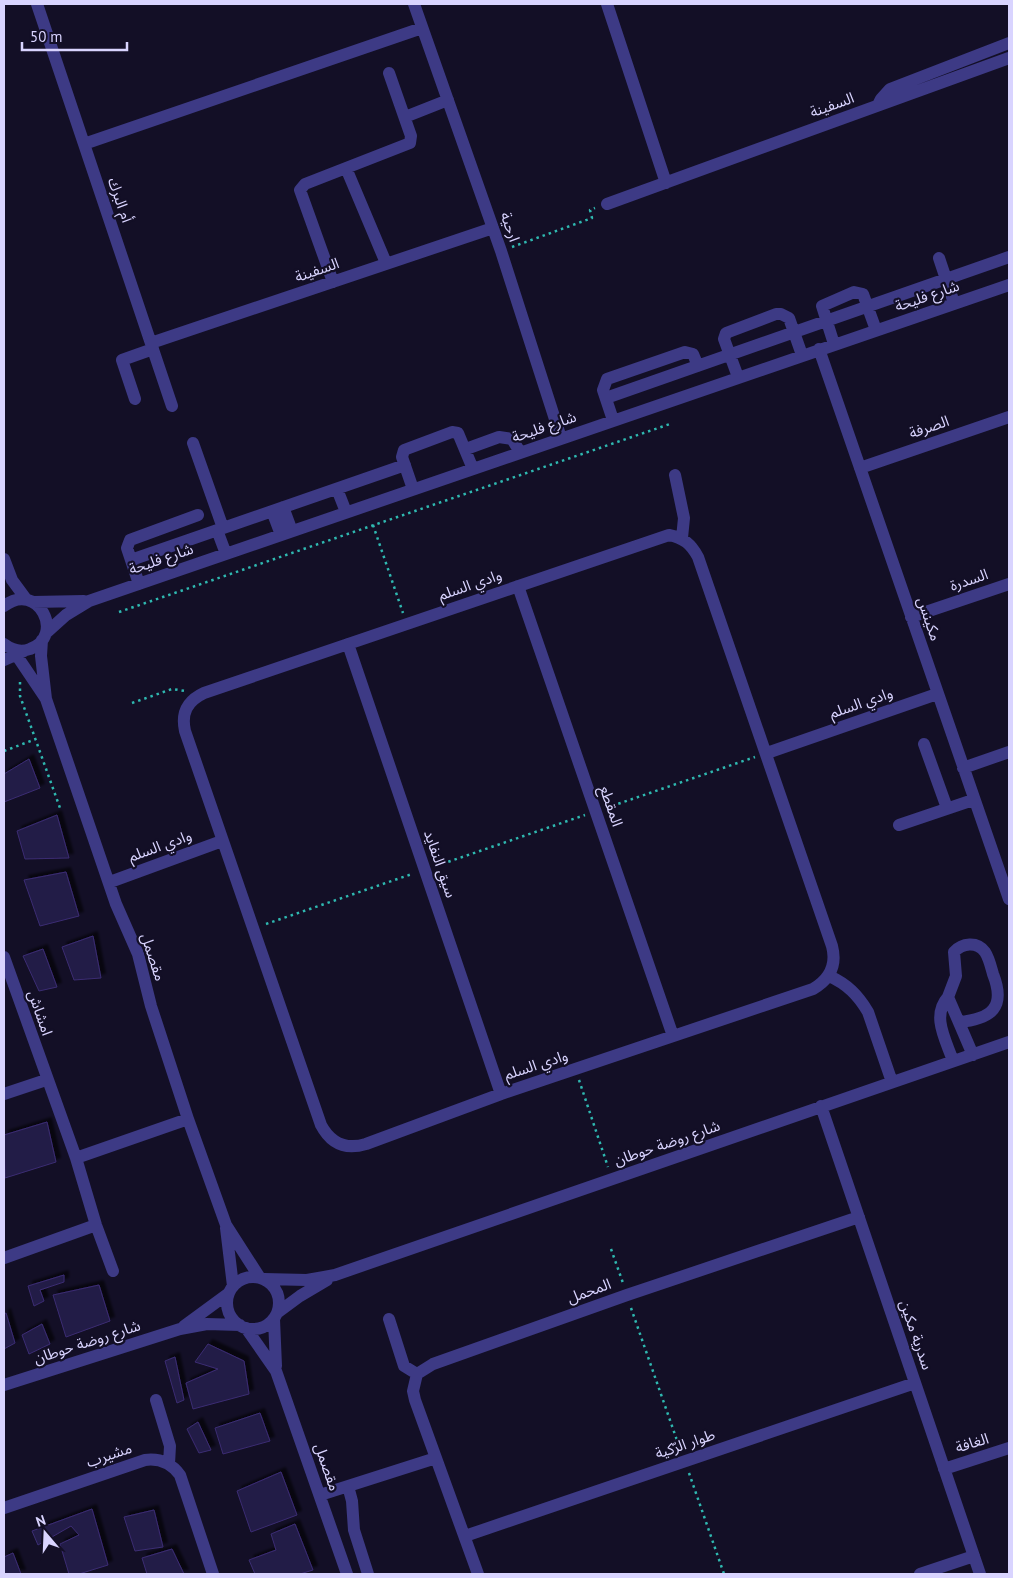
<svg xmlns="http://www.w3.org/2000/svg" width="1013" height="1578" viewBox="0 0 1013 1578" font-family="'PT Sans','Noto Sans Arabic',sans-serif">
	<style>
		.building { fill: #241b47; stroke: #3b2d73; filter: url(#shadow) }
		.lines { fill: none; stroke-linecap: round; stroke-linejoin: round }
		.path { stroke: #2fb8b0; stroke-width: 2.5; stroke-dasharray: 2.5 4; stroke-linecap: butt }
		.minor { stroke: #3d3a85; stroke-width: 12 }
		.labels { text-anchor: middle; stroke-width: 4.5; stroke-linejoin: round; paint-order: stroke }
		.street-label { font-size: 15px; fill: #d9d4ff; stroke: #130f26 }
	</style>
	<defs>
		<filter id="shadow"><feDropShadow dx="4.5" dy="-4.5" stdDeviation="1" flood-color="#0009"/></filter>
	</defs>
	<rect width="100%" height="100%" fill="#130f26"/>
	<path class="building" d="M29 759 40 788 4 802V774Z
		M57 815 69 858 25 859 17 831Z
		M66 872 79 916 40 926 24 880Z
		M93 936 101 978 74 980 62 947Z
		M43 949 57 987 39 991 23 956Z
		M47 1122 56 1162 5 1178 4 1135Z
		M64 1275V1282L40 1290 44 1301 34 1306 28 1286Z
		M99 1285 110 1321 66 1337 53 1295Z
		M6 1313 15 1343 4 1349V1314Z
		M42 1324 50 1344 29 1354 22 1335Z
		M208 1344 244 1361 249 1394 193 1409 186 1383 218 1369 195 1362Z
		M175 1357 184 1400 177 1403 165 1361Z
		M260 1413 270 1441 223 1454 215 1428Z
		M198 1422 211 1450 199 1453 187 1429Z
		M281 1472 297 1515 251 1532 237 1491Z
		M92 1509 108 1565 79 1574H69L60 1544 79 1535 71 1526 38 1545 32 1531Z
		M154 1510 163 1547 135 1551 124 1517Z
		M295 1524 313 1570 300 1574H255L249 1560 276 1550 271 1534Z
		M172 1549 184 1574H147L142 1558Z
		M13 1553 21 1574H4V1557Z"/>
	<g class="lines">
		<path class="path" d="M512 247 592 218 590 210 595 208
			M373 525 403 613
			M119 612 670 424
			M20 682V696L60 808
			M132 703 172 689 185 691
			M4 751 36 739
			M606 808 755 757
			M436 866 585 815
			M266 924 412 874
			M579 1080 608 1167
			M611 1249 623 1283
			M631 1308 680 1449
			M689 1473 724 1574"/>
		<path class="minor" d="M37 4 172 406
			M414 4 501 251 561 438
			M607 4 666 183
			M878 105 881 99 890 89 1009 43
			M405 117 448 100
			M84 144 422 28
			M346 168 386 263
			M607 204 1009 58
			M939 258 954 303
			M333 282 300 190 305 184 410 143 411 136 389 73
			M151 343 493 228
			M834 344 822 306 854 292 863 294 876 330
			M819 349 1009 899
			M738 377 724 339 726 333 776 314H781L789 318 802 355
			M606 398 1009 257
			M135 399 122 360 153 349
			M613 420 603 390 607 379 685 352 693 354 698 366
			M193 443 223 528
			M466 449 499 437 512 439 520 452
			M860 468 1009 417
			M675 475 684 518 682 538
			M337 489 346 512
			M413 489 402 457 404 450 452 432 458 433 473 469
			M283 507 292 531
			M272 511 281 535
			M217 530 226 554
			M669 535C684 538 691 544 698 557L832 946C837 965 830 979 813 989L501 1094 366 1144C346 1150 331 1144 321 1125L185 731C181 713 187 701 204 693Z
			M4 559 12 580 26 599
			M131 560 405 465
			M139 584 127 548 130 540 198 515
			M518 586 673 1036
			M33 602 84 601
			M4 606C38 580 66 636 30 649 20 653 12 650 4 644
			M911 617 1009 584
			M46 633 66 615 89 601 1009 285
			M42 640 41 656 46 699 116 904 138 954 151 1006 188 1119 226 1225 260 1278
			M348 644 501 1094
			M13 650 46 699
			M4 660 24 651
			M924 744 947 808
			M767 753 937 694
			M963 768 1009 752
			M899 825 973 800
			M110 882 222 841
			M4 957 76 1158 96 1225 113 1271
			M829 976C847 984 858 995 868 1012L892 1082
			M948 997 956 976 954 952C962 943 977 941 985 952 989 958 991 967 993 974 1006 1007 992 1019 959 1022
			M953 1061C946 1040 931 1016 948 997L973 1055
			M4 1094 46 1080
			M821 1106 980 1574
			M76 1158 188 1119
			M226 1228 233 1286
			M4 1258 96 1225
			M227 1303a26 26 0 1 1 52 0a26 26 0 1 1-52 0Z
			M264 1279 307 1280 335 1275 1009 1042
			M277 1313 300 1296 327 1280
			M274 1319 276 1366
			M389 1319 404 1366 417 1374
			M184 1326 229 1293
			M246 1328 276 1371 347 1574
			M4 1385 180 1329 207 1324 240 1325
			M156 1400 170 1446 169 1464
			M944 1469 1009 1448
			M348 1486 352 1501 354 1530 368 1574
			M320 1495 436 1458
			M4 1508 145 1460C160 1458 171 1463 180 1475L213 1574
			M465 1536 915 1383
			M478 1574 415 1400 413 1391 417 1374 433 1364 627 1295 859 1217
			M920 1574 974 1556"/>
	</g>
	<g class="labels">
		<g class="street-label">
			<text transform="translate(832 105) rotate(-20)" y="5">السفينة</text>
			<text transform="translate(120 200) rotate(71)" y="5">أم البرك</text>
			<text transform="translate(510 227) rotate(71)" y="5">ارحية</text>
			<text transform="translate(317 270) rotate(-19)" y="5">السفينة</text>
			<text transform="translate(927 296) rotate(-19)" y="5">شارع فليحة</text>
			<text transform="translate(544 427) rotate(-19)" y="5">شارع فليحة</text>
			<text transform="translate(929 427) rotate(-19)" y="5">الصرفة</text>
			<text transform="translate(161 559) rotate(-19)" y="5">شارع فليحة</text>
			<text transform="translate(969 580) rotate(-19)" y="5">السدرة</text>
			<text transform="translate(470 585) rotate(-19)" y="5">وادي السلم</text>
			<text transform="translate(929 619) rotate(71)" y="5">مكينس</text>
			<text transform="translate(861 703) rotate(-19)" y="5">وادي السلم</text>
			<text transform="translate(611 806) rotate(71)" y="5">المقطع</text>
			<text transform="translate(160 846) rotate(-20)" y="5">وادي السلم</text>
			<text transform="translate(440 864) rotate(71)" y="5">سيق النفايد</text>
			<text transform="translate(153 957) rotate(72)" y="5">مقصمل</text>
			<text transform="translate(40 1013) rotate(71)" y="5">امشاش</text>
			<text transform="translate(536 1065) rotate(-18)" y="5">وادي السلم</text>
			<text transform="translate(667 1143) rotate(-19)" y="5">شارع روضة حوطان</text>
			<text transform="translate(589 1291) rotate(-20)" y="5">المحمل</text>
			<text transform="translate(916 1335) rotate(71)" y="5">سدرية مكين</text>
			<text transform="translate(87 1342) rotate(-18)" y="5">شارع روضة حوطان</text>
			<text transform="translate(972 1443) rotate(-17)" y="5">الغافة</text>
			<text transform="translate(685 1444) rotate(-19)" y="5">طوار الرّكية</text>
			<text transform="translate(109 1455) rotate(-19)" y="5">مشيرب</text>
			<text transform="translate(327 1467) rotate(71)" y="5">مقصمل</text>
		</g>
	</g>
	<rect width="1013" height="1578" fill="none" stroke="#d9d4ff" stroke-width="10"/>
	<g transform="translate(45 1533) rotate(341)" stroke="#130f26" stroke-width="4" paint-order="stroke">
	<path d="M0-4L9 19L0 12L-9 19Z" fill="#d9d4ff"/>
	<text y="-8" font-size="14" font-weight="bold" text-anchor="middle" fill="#d9d4ff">N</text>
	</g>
	<path d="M22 42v8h105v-8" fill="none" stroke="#d9d4ff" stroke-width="2.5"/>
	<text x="30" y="42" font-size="15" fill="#d9d4ff" stroke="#130f26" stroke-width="4" paint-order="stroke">50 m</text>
</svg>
